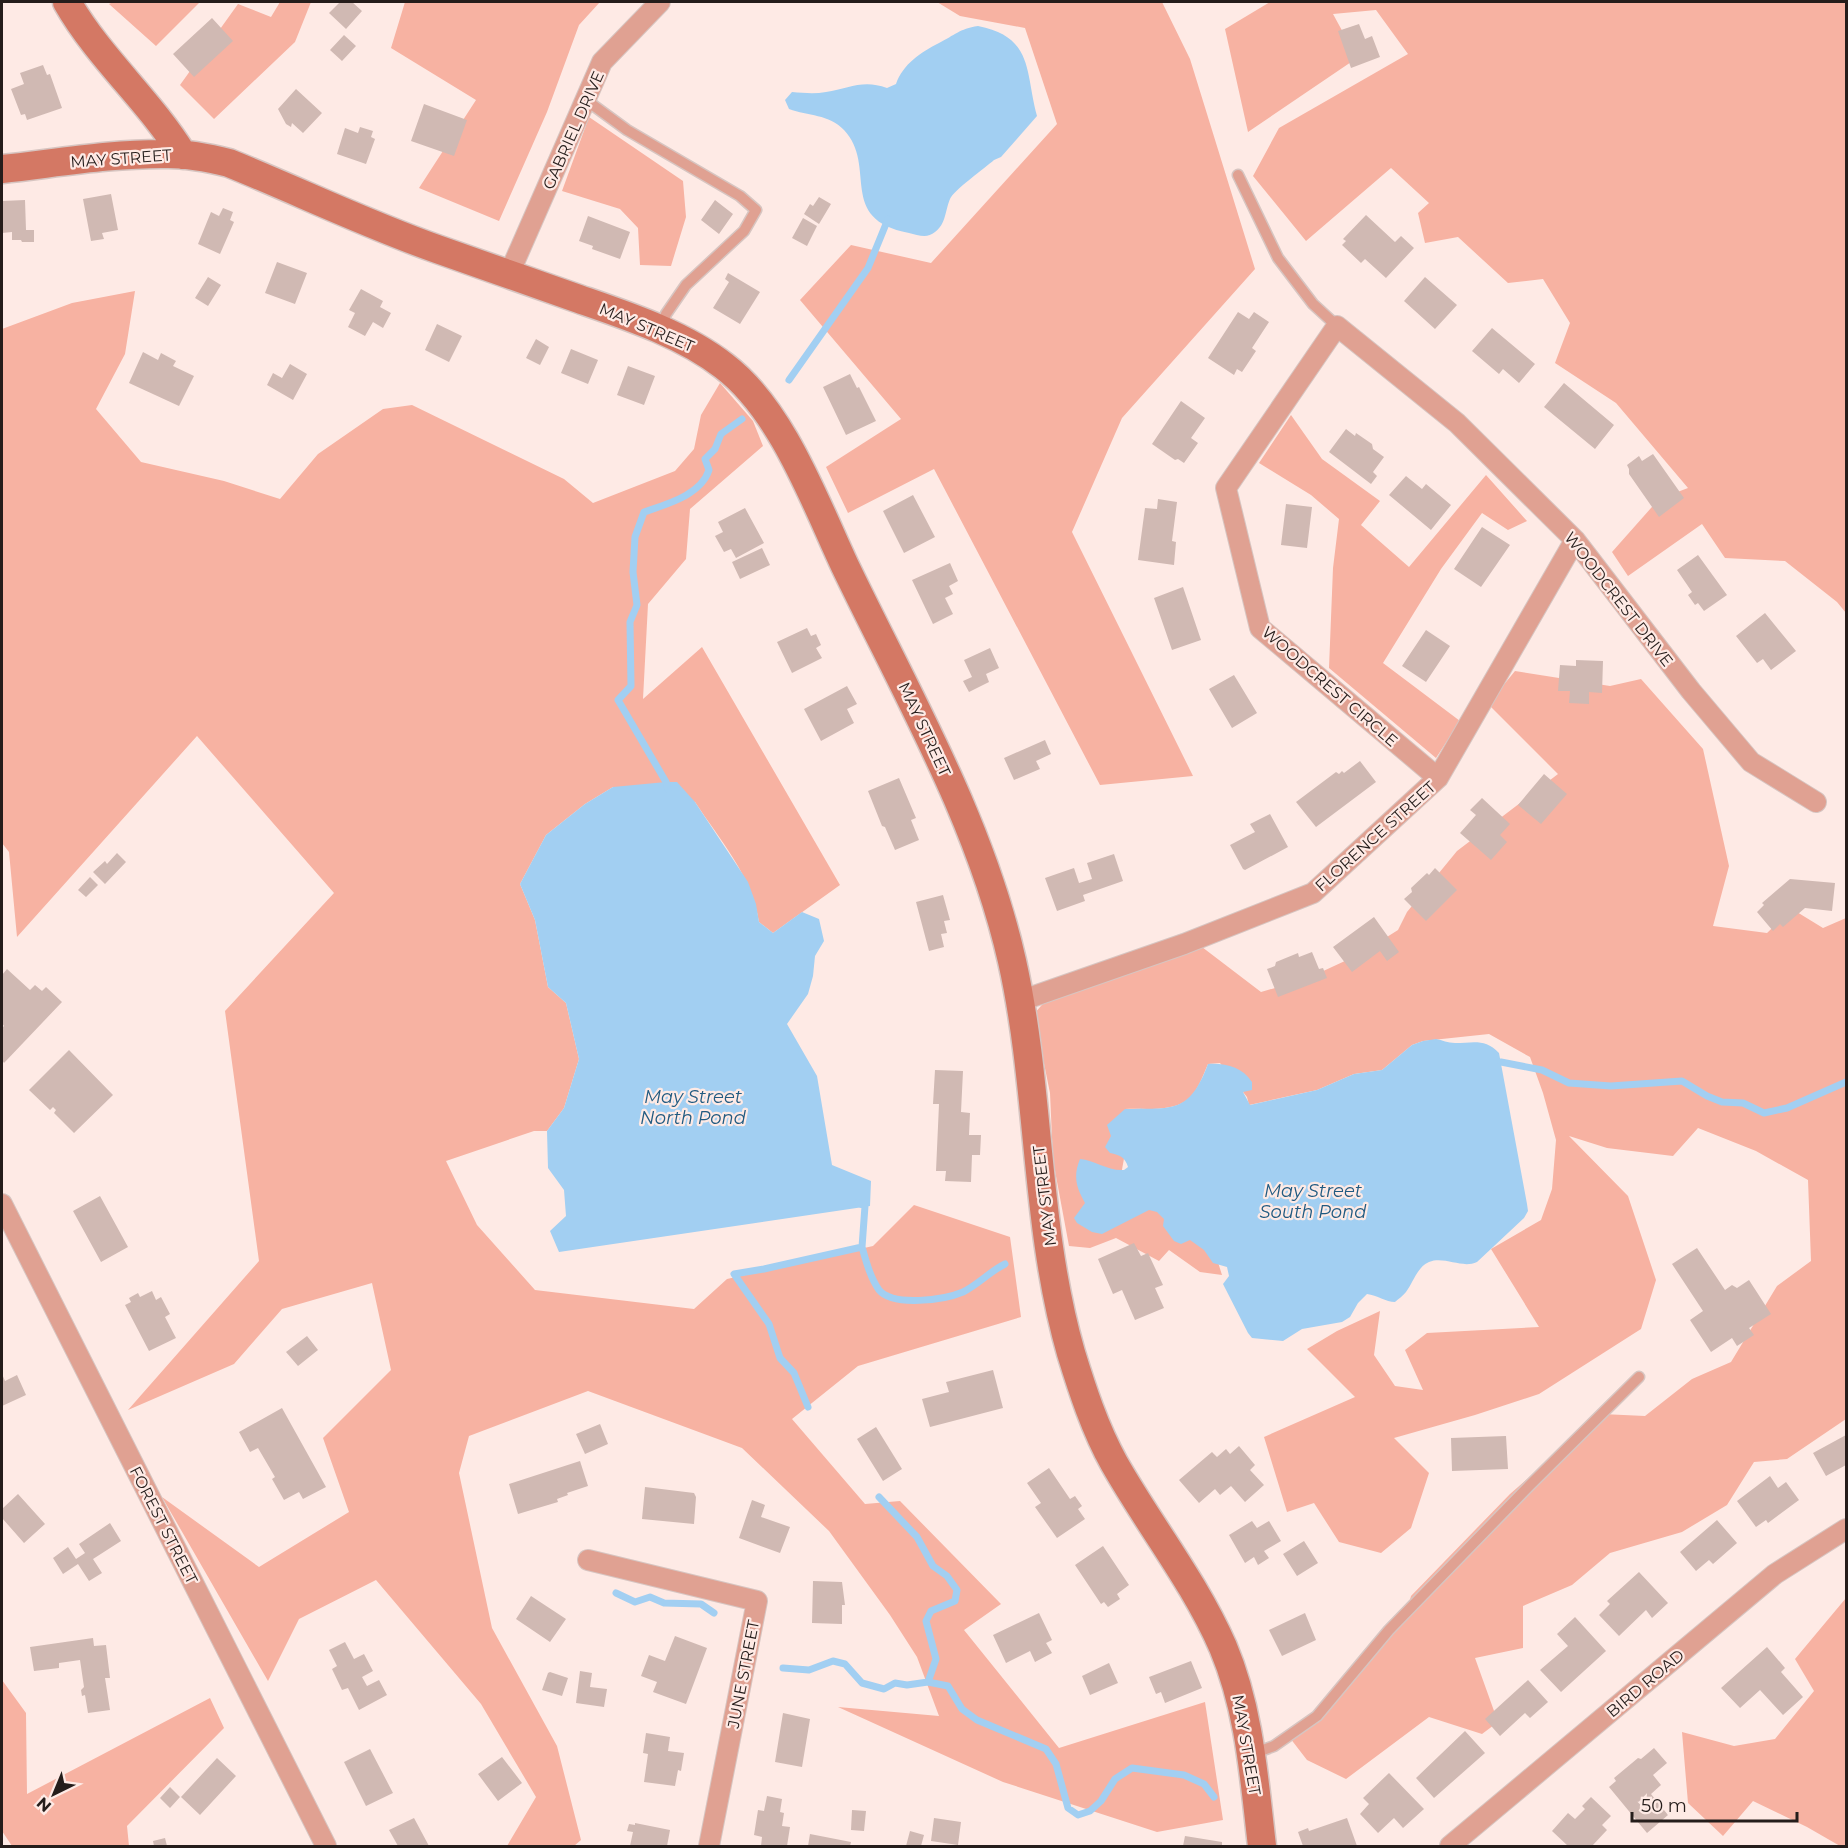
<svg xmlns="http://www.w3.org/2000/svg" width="1848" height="1848" viewBox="0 0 1848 1848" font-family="Montserrat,sans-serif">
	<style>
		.green { fill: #f7b2a2 }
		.water { fill: #a2cff2 }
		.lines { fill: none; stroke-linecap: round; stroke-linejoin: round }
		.stream { stroke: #a2cff2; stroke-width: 7 }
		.building { fill: #d0b9b3 }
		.lane-casing { stroke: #d7c5c1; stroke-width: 13 }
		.street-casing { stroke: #d7c5c1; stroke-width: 22 }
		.secondary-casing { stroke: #d7c5c1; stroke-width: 31 }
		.lane { stroke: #e0a192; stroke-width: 10 }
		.street { stroke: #e0a192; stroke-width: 20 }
		.secondary { stroke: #d47864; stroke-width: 28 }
		.labels { text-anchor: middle; stroke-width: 4.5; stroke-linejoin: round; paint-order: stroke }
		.street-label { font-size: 16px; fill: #251d1b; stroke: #feeae5 }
		.water-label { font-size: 18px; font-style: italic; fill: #205a81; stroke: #feeae5 }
	</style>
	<rect width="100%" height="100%" fill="#feeae5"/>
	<path class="green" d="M113 2H200L156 46 109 4Z
		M280 2H311L295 42 214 119 180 85 238 4 271 17Z
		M405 2H600L579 25 547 112 499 221 419 188 476 100 391 48Z
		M937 2H1162L1190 59 1255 269 1122 418 1072 532 1193 776 1100 785 934 469 848 513 826 467 901 419 800 300 851 245 931 263 1057 124 1025 28 960 16Z
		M1270 2H1846V613L1837 602 1785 561 1725 558 1702 524 1628 576 1612 552 1659 499 1688 488 1616 403 1555 363 1570 323 1543 279 1508 283 1458 237 1425 243 1418 213 1429 203 1391 168 1306 241 1253 176 1279 128 1408 54 1376 10 1333 14 1357 58 1248 132 1225 29Z
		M589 117 683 181 686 217 671 266 640 265 638 228 620 209 562 191Z
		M135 291 125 354 96 409 141 462 224 481 280 499 318 454 383 409 412 405 564 479 593 503 675 471 694 449 701 415 720 383 753 421 763 446 690 509 686 559 648 604 643 699 702 647 840 885 773 933 759 922C752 876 720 840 695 802L613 787 585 804 546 835 520 884 535 920 548 987 566 1003 579 1059 564 1108 547 1131H534L446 1161 477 1225 535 1290 694 1309 727 1279 873 1246 914 1205 1010 1237 1021 1317 858 1366 792 1419 865 1504 900 1501 1001 1604 964 1630 1059 1748 1205 1702 1223 1820 1157 1832 1003 1782 838 1707 939 1716 917 1657 890 1615 829 1531 742 1448 588 1391 469 1436 459 1473 492 1628 557 1746 581 1840 574 1846H507L536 1797 481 1704 376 1580 299 1619 268 1681 162 1497 259 1567 349 1512 323 1438 391 1370 372 1283 282 1309 234 1364 128 1410 259 1261 225 1011 334 893 197 736 17 937 9 852 2 843V329L72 303Z
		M1291 415 1322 459 1380 501 1361 525 1409 567 1486 475 1527 521 1508 530 1482 513 1441 569 1383 663 1460 721 1436 758 1329 668 1333 568 1339 519 1311 495 1259 463Z
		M1515 671 1610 686 1641 679 1703 749 1729 866 1713 926 1767 933 1792 909 1823 928 1846 918V1419L1787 1459 1754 1462 1727 1505 1682 1532 1610 1553 1572 1585 1523 1606V1648L1475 1658 1498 1722 1482 1734 1429 1717 1346 1779 1307 1760 1290 1738 1404 1621 1411 1596 1510 1494 1602 1414 1645 1416 1692 1379 1731 1362 1777 1286 1811 1261 1808 1180 1756 1151 1698 1128 1673 1156 1607 1148 1569 1136 1628 1196 1656 1280 1641 1329 1539 1394 1475 1415 1394 1438 1429 1473 1411 1528 1381 1553 1339 1542 1314 1503 1287 1512 1264 1437 1355 1397 1307 1349 1337 1331 1380 1311 1374 1355 1395 1386 1423 1390 1405 1350 1427 1333 1539 1327 1491 1249 1541 1220 1552 1189 1556 1140 1543 1093 1530 1057 1489 1034 1423 1041 1412 1045 1382 1070 1354 1074 1317 1090 1249 1105 1247 1097 1220 1063 1208 1064C1203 1075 1197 1094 1186 1101 1169 1112 1144 1108 1125 1109L1129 1131 1119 1186H1156L1216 1256 1222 1275 1200 1272 1169 1250 1159 1261 1116 1238 1090 1248 1069 1246 1053 1160 1050 1093 1034 1014 1066 977 1202 947 1261 992 1306 979 1360 954 1398 930 1407 912 1457 851 1558 774 1488 704Z
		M1846 1598V1846H1840L1807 1827 1753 1801 1723 1836 1688 1803 1682 1732 1734 1746 1775 1739 1814 1691 1795 1659Z
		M2 1680 26 1713 27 1794 210 1698 224 1728 127 1826 129 1846H12L2 1831Z"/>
	<path class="water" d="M978 26C1034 37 1025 72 1037 116L1001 157 994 160C985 168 954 190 950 199 945 211 946 224 935 232 927 239 918 235 909 233 836 219 878 166 844 130 829 114 808 116 789 109L785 100 792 92C804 93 815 94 826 92 849 88 864 79 887 88L896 84C903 64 921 52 939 43 955 35 959 29 978 26Z
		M666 782H677L695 802 748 882 756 904 759 922 773 933 802 912 819 919 824 941 815 956 813 976 808 994 787 1024 817 1076 832 1165 871 1181 870 1206 559 1252 550 1231 566 1216 564 1190 548 1168 547 1131 564 1108 579 1059 566 1003 548 987 535 920 520 884 546 835 585 804 613 787Z
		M1436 1039C1442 1040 1448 1043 1455 1043 1473 1043 1485 1038 1499 1053L1527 1204 1528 1211 1524 1218 1477 1262C1462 1269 1445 1256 1429 1262 1417 1267 1413 1283 1406 1292 1403 1296 1398 1299 1395 1302 1386 1302 1377 1295 1367 1294L1358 1303 1350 1317 1342 1322 1302 1329 1283 1341 1252 1338 1248 1333 1223 1284 1229 1276 1227 1267 1213 1263 1204 1250 1190 1240 1181 1244 1174 1241 1163 1226 1164 1219 1157 1212 1149 1210 1102 1234 1092 1232 1077 1223 1074 1218 1085 1203C1076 1187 1073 1176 1080 1159 1095 1160 1107 1171 1124 1170L1128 1167C1125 1157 1120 1155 1110 1153L1105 1147 1111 1136 1107 1125 1125 1109C1173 1108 1189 1114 1208 1064 1226 1063 1242 1067 1252 1082V1090L1243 1092 1250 1105 1317 1090 1354 1074 1382 1070 1412 1045 1423 1041Z"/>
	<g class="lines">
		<path class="stream" d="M789 380 868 268 888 219
			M668 789 666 782 618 700 631 686 630 622 637 605 633 572 635 537 644 512C667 504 701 495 709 470L705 459 715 449 721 434 742 419
			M1501 1062 1542 1070 1569 1083 1611 1086 1682 1081 1707 1096 1722 1102 1743 1103 1764 1113 1787 1108 1846 1082
			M862 1247C866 1261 870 1277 879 1290 893 1307 944 1300 963 1292 979 1284 989 1272 1005 1264
			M808 1407 794 1373 780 1358 769 1324 734 1274 764 1269 862 1247 865 1206 858 1203
			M879 1497 917 1537 933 1566 947 1576 957 1590 955 1601 931 1611 926 1621 936 1659 928 1682 948 1686 962 1709 977 1720 1046 1749 1056 1764 1068 1808 1078 1815 1090 1811 1101 1801 1115 1779 1132 1768 1184 1775 1204 1784 1214 1797
			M616 1593 635 1602 650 1597 664 1603 701 1604 714 1613
			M783 1668 809 1670 833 1661 845 1664 862 1683 884 1689 895 1683 907 1685 928 1682"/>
	</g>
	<path class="building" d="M340 2H352L362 11 346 29 329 13Z
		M212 18 233 41 194 77 173 54Z
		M1359 24 1365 39 1372 36 1380 57 1351 68 1338 31Z
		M344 35 356 46 342 61 330 50Z
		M43 65 47 75 50 74 62 108 27 120 25 114 21 115 11 89 24 84 20 73Z
		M296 89 322 113 303 133 292 123 291 127 286 124 278 109Z
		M424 104 467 120 454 156 411 141Z
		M360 127 373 131 371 137 375 139 366 164 337 154 345 128 358 133Z
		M111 194 118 230 102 233 104 239 91 241 83 199Z
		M819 197 831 204 819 224 804 214 810 204 813 206Z
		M25 200 26 230H34V242H22L21 240H12V232L2 233V201Z
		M715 200 733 214 719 234 701 220Z
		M223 208 233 212 230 220 234 222 220 254 198 244 211 212 219 216Z
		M1366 215 1395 242 1401 236 1414 248 1386 278 1365 259 1361 263 1342 245 1346 241 1343 239Z
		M588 216 630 232 620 259 592 249 593 246 579 241Z
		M803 218 817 226 807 246 792 238Z
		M277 262 307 273 295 304 265 293Z
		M728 273 760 292 740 324 713 308 729 282 725 279Z
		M208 277 221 285 208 306 195 298Z
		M1425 277 1457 305 1435 329 1404 301Z
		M361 289 383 301 380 307 391 313 383 328 373 322 365 336 348 327 355 313 349 310Z
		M1238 312 1249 319 1254 312 1269 322 1252 348 1256 351 1242 372 1237 369 1234 375 1208 358Z
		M437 324 462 336 449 362 425 350Z
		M1492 328 1535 364 1519 383 1503 369 1499 374 1472 351Z
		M536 339 549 347 540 365 526 358Z
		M571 349 598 360 588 384 561 373Z
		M143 352 158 360 161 353 176 361 173 366 194 376 179 406 129 383Z
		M290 364 307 374 293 400 267 385 273 373 282 378Z
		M628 366 655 376 644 405 617 395Z
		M850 374 857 388 859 387 876 421 846 435 823 387Z
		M1564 383 1614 425 1595 449 1544 407Z
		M1181 401 1205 418 1191 438 1198 443 1184 463 1178 459 1175 460 1152 444Z
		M1346 429 1355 436 1356 433 1372 444 1373 449 1384 457 1373 472 1377 476 1371 484 1329 452Z
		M1653 454 1684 498 1659 517 1629 474V469L1627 465 1639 456 1642 461Z
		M1406 476 1422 489 1426 484 1451 505 1431 530 1389 495Z
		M913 495 935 537 904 553 883 511Z
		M1158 499 1177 502 1172 541 1176 542 1174 565 1138 560 1145 508 1157 509Z
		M1286 504 1312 507 1307 548 1281 545Z
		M745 508 764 543 736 558 731 549 724 552 715 536 723 532 718 522Z
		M1482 527 1510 545 1481 587 1454 569Z
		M762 548 770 565 740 579 732 562Z
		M1698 555 1727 595 1704 611 1698 603 1695 605 1688 595 1692 592 1677 570Z
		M950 563 958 581 949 586 953 594 945 598 953 614 933 624 912 580Z
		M1183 587 1201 640 1172 650 1154 598Z
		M1765 613 1796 651 1771 670 1763 659 1757 663 1736 636Z
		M807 628 811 636 816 634 821 645 816 648 822 658 792 673 777 642Z
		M1426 630 1450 646 1426 682 1402 666Z
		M990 648 999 668 986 674 989 682 969 692 963 681 972 677 964 660Z
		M1576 660 1603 661 1602 693 1589 692V704L1569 703 1570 691H1558L1560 665 1576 666Z
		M1234 675 1257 713 1232 728 1209 689Z
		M847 686 857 704 847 709 854 723 821 741 804 709Z
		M1045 740 1051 754 1036 761 1040 769 1014 780 1004 758Z
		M1360 761 1376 782 1316 827 1296 802 1336 772 1339 774 1342 771 1344 773Z
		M1544 774 1567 794 1541 824 1518 805Z
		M899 778 916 818 911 820 919 840 895 850 885 827 882 826 868 791Z
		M1482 798 1510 824 1500 835 1507 842 1491 860 1460 833 1476 815 1470 810Z
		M1270 814 1288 847 1245 870 1243 869 1230 845 1255 832 1250 824Z
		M117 853 126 862 105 884 93 872 105 861 107 864Z
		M1114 854 1123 881 1083 895 1085 901 1057 911 1045 878 1074 868 1079 883 1092 879 1087 863Z
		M1435 868 1457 890 1426 921 1404 899 1412 892 1411 888 1427 873 1429 875Z
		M90 877 98 885 86 897 78 890Z
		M1790 879 1835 883 1832 911 1805 908 1783 927 1780 924 1773 931 1757 912 1764 905 1762 903Z
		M943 895 950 920 944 921 947 933 941 934 944 947 929 951 916 902Z
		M1374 917 1399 952 1387 961 1380 951 1352 972 1333 947Z
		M1312 952 1319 969 1323 968 1327 978 1278 997 1267 969 1275 966 1276 962 1298 953 1299 957Z
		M7 969 30 990 35 985 42 991 46 987 62 1002 4 1063 2 1060V1028L4 1026 2 1023V975Z
		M69 1050 113 1095 74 1133 54 1113 56 1110 53 1107 50 1110 29 1090Z
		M935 1070 963 1071 961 1112 970 1113 969 1135H981L980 1155H972L971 1182 945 1181 946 1171H936L939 1104H933Z
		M100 1196 128 1247 101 1262 73 1211Z
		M1134 1243 1141 1256 1148 1253 1163 1285 1155 1288 1164 1308 1135 1320 1122 1290 1113 1294 1098 1259Z
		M1697 1248 1725 1290 1732 1285 1737 1288 1749 1280 1771 1314 1749 1328 1754 1335 1737 1346 1732 1338 1711 1352 1690 1320 1703 1311 1672 1264Z
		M152 1291 156 1300 161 1297 170 1314 165 1317 176 1338 149 1351 125 1305 131 1302 129 1298 138 1293 140 1297Z
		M307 1336 318 1350 298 1366 286 1352Z
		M993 1370 1003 1408 930 1427 922 1399 949 1392 946 1382Z
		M2 1374 5 1381 17 1375 26 1395 2 1406Z
		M282 1408 326 1487 303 1499 299 1492 284 1500 272 1479 275 1477 258 1448 250 1452 239 1432Z
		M600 1424 608 1444 585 1454 576 1434Z
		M876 1427 902 1469 883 1481 857 1439Z
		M1846 1435V1465L1826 1476 1813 1453Z
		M1506 1436 1508 1469 1452 1471 1451 1438Z
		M1239 1446 1255 1465 1250 1470 1264 1485 1245 1502 1231 1486 1220 1495 1215 1489 1199 1503 1179 1480 1212 1452 1217 1457 1226 1449 1230 1454Z
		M580 1461 588 1486 567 1493 568 1495 557 1499 558 1502 518 1514 509 1484Z
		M1049 1468 1070 1499 1075 1496 1082 1506 1078 1509 1085 1519 1057 1538 1035 1507 1041 1503 1027 1483Z
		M1770 1476 1778 1488 1786 1482 1799 1500 1768 1523 1766 1520 1756 1527 1737 1501Z
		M645 1487 694 1493 696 1497 694 1524 642 1519Z
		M18 1494 45 1524 24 1543 2 1518V1509Z
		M752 1500 765 1505 761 1517 790 1527 780 1553 739 1538Z
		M1717 1520 1737 1543 1713 1564 1709 1560 1696 1571 1680 1552Z
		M1252 1521 1257 1528 1269 1521 1281 1541 1264 1551 1269 1558 1258 1565 1254 1557 1245 1563 1229 1535Z
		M110 1523 121 1541 93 1559 102 1573 89 1581 78 1564 63 1574 53 1558 68 1547 76 1559 85 1553 79 1544Z
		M1304 1541 1318 1563 1297 1576 1283 1554Z
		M1103 1546 1129 1585 1117 1594 1120 1599 1108 1607 1104 1602 1101 1604 1075 1565Z
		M1639 1572 1668 1603 1652 1618 1646 1610 1619 1636 1599 1615 1610 1604 1607 1601Z
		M813 1581 842 1582 845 1605H842V1624L812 1623Z
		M531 1596 566 1619 550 1642 516 1619Z
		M1039 1613 1052 1640 1046 1643 1052 1653 1035 1662 1030 1651 1006 1663 993 1635Z
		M1305 1613 1316 1640 1282 1656 1269 1630Z
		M1575 1617 1606 1651 1561 1692 1540 1670 1568 1646 1557 1634Z
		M675 1636 707 1648 686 1704 653 1692 657 1682 641 1676 649 1655 665 1661Z
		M93 1638 94 1646 106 1645 110 1678H105L110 1710 88 1713 85 1695 82 1696 81 1690 84 1687 80 1660 59 1663V1668L34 1671 30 1647Z
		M345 1642 354 1659 364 1654 373 1671 362 1677 367 1686 379 1680 387 1695 359 1710 348 1688 342 1690 332 1669 337 1666 329 1650Z
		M1767 1647 1785 1668 1781 1672 1803 1697 1783 1715 1760 1690 1740 1708 1721 1688Z
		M1191 1661 1202 1688 1165 1703 1161 1692 1156 1694 1149 1677Z
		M1109 1663 1118 1683 1090 1695 1082 1676Z
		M580 1671 592 1673 590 1687 607 1689 604 1707 576 1703Z
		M550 1672 568 1678 562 1696 542 1690 548 1673Z
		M1528 1680 1548 1702 1530 1718 1525 1713 1500 1736 1485 1719Z
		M783 1713 810 1719 802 1767 775 1762Z
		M1465 1731 1485 1753 1434 1798 1416 1778Z
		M646 1733 670 1737 668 1751 684 1753 681 1771 678 1770 675 1786 644 1782 648 1754 643 1753Z
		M1654 1748 1667 1763 1653 1775 1661 1785 1651 1794 1668 1815 1647 1833 1609 1787 1616 1781 1614 1778 1638 1758 1641 1759Z
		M370 1749 393 1793 366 1806 344 1762Z
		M502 1757 522 1783 498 1801 478 1774Z
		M217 1758 236 1776 200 1815 181 1797Z
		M1389 1773 1424 1809 1403 1828 1394 1818 1378 1833 1360 1814 1369 1804 1363 1798Z
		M170 1787 180 1797 170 1808 160 1798Z
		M767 1796 782 1799 780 1812 784 1813 782 1826 790 1827 787 1846H761L762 1837 754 1835 758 1810 764 1811Z
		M1591 1797 1611 1816 1602 1825 1607 1830 1592 1846H1568L1552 1831 1568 1813 1575 1819 1585 1809 1582 1806Z
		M852 1810 866 1811 864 1831 851 1830Z
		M414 1818 429 1846H398L389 1830Z
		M934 1818 961 1822 958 1845 931 1841Z
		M1347 1818 1357 1846H1303L1298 1832 1308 1828 1309 1831Z
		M635 1823 670 1830 667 1846H630L633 1832 627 1831 629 1824 635 1825Z
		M910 1831 924 1835 921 1846H906Z
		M810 1834 851 1842 850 1846H808Z
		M1185 1836 1222 1842V1846H1183Z
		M165 1838 167 1846H154L153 1841Z"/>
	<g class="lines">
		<g class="lane-casing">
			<path id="lane" d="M586 100 627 130 740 196 756 210 744 231 686 285 666 314 661 330
				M1238 175 1278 258 1313 304 1337 326
				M1252 1754 1274 1746 1317 1716 1389 1630 1530 1485 1639 1377"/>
		</g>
		<g class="street-casing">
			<path id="street" d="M509 274 602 62 660 2
				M1438 778 1260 628 1226 488 1337 326 1457 423 1575 540 1691 691 1751 762 1816 802
				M1020 1001 1184 944 1313 893 1438 778 1575 540
				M2 1204 326 1846
				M588 1560 757 1601 709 1846
				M1450 1846 1775 1574 1846 1529"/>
		</g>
		<g class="secondary-casing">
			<path id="secondary" d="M67 2C99 58 149 100 183 155
				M2 169C57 163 113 153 169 154 189 154 209 158 229 163 298 191 366 224 437 249 484 266 532 282 579 299 628 316 683 334 724 366 782 410 815 502 845 566 907 695 980 820 1012 961 1041 1090 1034 1225 1071 1353 1082 1389 1095 1429 1114 1463 1149 1525 1194 1581 1223 1647 1250 1711 1254 1779 1262 1846"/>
		</g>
		<use href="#lane" class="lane"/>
		<use href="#street" class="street"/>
		<use href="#secondary" class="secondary"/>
	</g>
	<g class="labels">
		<g class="street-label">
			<text transform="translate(573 130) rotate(-66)" y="6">GABRIEL DRIVE</text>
			<text transform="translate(121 158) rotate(-4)" y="6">MAY STREET</text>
			<text transform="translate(647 327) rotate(23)" y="6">MAY STREET</text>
			<text transform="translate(1619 599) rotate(52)" y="6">WOODCREST DRIVE</text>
			<text transform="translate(1330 686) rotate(41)" y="6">WOODCREST CIRCLE</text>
			<text transform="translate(925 729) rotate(65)" y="6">MAY STREET</text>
			<text transform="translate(1375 836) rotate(-42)" y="6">FLORENCE STREET</text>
			<text transform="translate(1044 1196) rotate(-97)" y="6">MAY STREET</text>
			<text transform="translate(164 1525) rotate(63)" y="6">FOREST STREET</text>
			<text transform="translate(743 1674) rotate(-79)" y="6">JUNE STREET</text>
			<text transform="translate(1645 1683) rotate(-40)" y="6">BIRD ROAD</text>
			<text transform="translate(1247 1745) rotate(80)" y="6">MAY STREET</text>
		</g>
		<g class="water-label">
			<text x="693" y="1103">May Street<tspan x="693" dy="21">North Pond</tspan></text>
			<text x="1313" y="1197">May Street<tspan x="1313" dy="21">South Pond</tspan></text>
		</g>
	</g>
	<rect width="1848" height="1848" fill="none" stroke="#251d1b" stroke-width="6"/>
	<g transform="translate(54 1794) rotate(223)" stroke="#feeae5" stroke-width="4.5" paint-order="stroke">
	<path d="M0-4.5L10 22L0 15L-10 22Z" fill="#251d1b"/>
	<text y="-9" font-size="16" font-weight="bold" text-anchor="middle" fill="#251d1b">N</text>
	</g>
	<path d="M1632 1812v9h165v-9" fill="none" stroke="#251d1b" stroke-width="3"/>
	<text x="1641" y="1812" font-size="18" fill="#251d1b" stroke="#feeae5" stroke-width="4.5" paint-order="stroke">50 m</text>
</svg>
